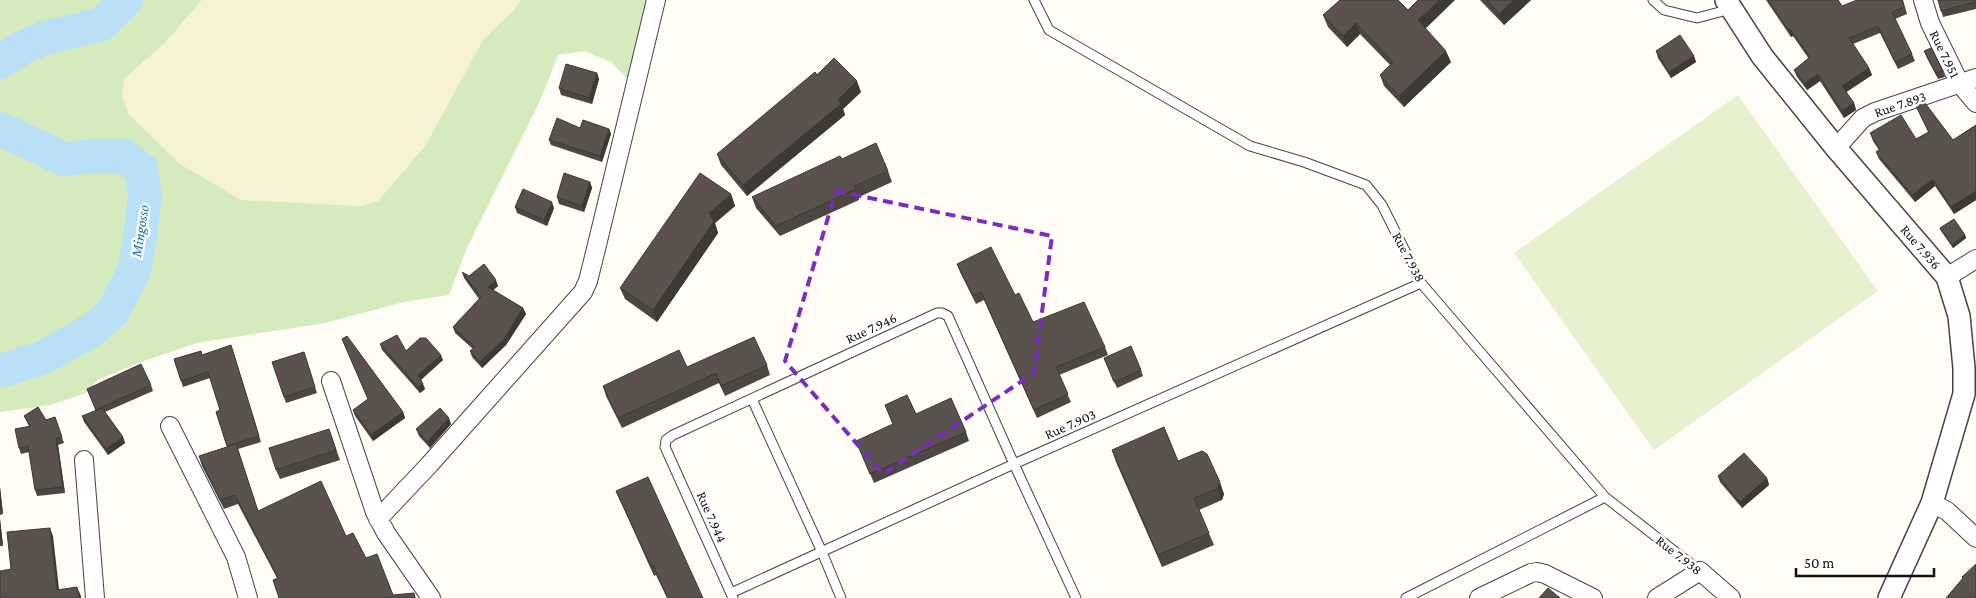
<svg xmlns="http://www.w3.org/2000/svg" width="1976" height="598" viewBox="0 0 1976 598" font-family="'Crimson Pro',serif">
	<style>
		.farmland { fill: #f6f3d4 }
		.green { fill: #d5ebbd }
		.pitch { fill: #e6f2cf }
		.lines { fill: none; stroke-linecap: round; stroke-linejoin: round }
		.river { stroke: #b9e0f7; stroke-width: 34 }
		.service-casing { stroke: #444; stroke-width: 11 }
		.minor-casing { stroke: #444; stroke-width: 20 }
		.tertiary-casing { stroke: #444; stroke-width: 24 }
		.service { stroke: #fff; stroke-width: 9 }
		.minor { stroke: #fff; stroke-width: 18 }
		.tertiary { stroke: #fff; stroke-width: 21 }
		.wall { fill: #4d4742 }
		.shaded-wall { fill: #3f3936 }
		.building { fill: #5a524d; stroke: #3f3936 }
		.marked { fill: none; stroke: #7b2cbf; stroke-width: 4; stroke-dasharray: 10 6; stroke-linejoin: round }
		.labels { text-anchor: middle; stroke-width: 5; stroke-linejoin: round; paint-order: stroke }
		.street-label { font-size: 14px; fill: #111; stroke: #fff }
		.water-label { font-size: 15px; font-style: italic; fill: #1768a6; stroke: #fff }
	</style>
	<rect width="100%" height="100%" fill="#fffdf5"/>
	<path class="farmland" d="M202 0H521L515 9 483 40 425 146 378 201 360 206 242 200 180 164 129 114 122 96 124 79 165 43Z"/>
	<path class="green" d="M0 0H202L165 43 124 79 122 96 129 114 180 164 242 200 360 206 378 201 425 146 483 40 515 9 521 0H665L641 93 611 62 584 51 558 55 540 101 467 248 449 295 404 302 325 323 197 343 138 363 97 380 86 393 51 405 0 412Z"/>
	<path class="pitch" d="M1738 95 1878 291 1654 450 1514 253Z"/>
	<g class="lines">
		<path class="river" d="M0 62 23 47 45 38 102 24 126 0
			M0 129 64 159 94 156H124L141 169 145 195 139 246 134 271 114 310 94 329 42 358 0 371"/>
		<g class="service-casing">
			<path id="service" d="M1034 0 1049 30 1250 146 1304 162 1366 185 1382 205 1421 283 1605 497 1700 571
				M1653 0 1664 10 1697 18 1731 9
				M752 399 822 552 841 598
				M731 593 1014 464 1421 283
				M733 598 665 447 666 440 673 435 937 313H942L948 316 1014 464 1076 598
				M1406 598 1605 497"/>
		</g>
		<g class="minor-casing">
			<path id="minor" d="M1923 0 1930 23 1960 84 1976 103
				M1836 148 1863 118 1875 112 1976 78
				M1947 277 1976 259
				M331 381 375 512 386 533 431 598
				M170 426 236 557 248 598
				M84 460 95 598
				M1932 503 1947 511 1976 538
				M378 519 429 465 583 292 588 281 596 249 656 0
				M1479 598 1531 573 1537 572 1545 574 1593 598
				M1657 598 1700 571 1731 598"/>
		</g>
		<g class="tertiary-casing">
			<path id="tertiary" d="M1726 0 1762 56 1836 148 1947 277 1959 316 1964 368V394L1932 503 1889 598"/>
		</g>
		<use href="#service" class="service"/>
		<use href="#minor" class="minor"/>
		<use href="#tertiary" class="tertiary"/>
	</g>
	<path class="wall" d="M1480 0H1531L1504 25Z
		M1766 0H1838L1842 6 1903 0 1907 14 1895 19 1912 54 1915 61 1898 69 1880 33 1853 44 1869 68 1872 75 1846 92 1854 103 1856 110 1844 118 1820 81 1807 90 1797 77 1794 70 1809 59 1793 36 1791 37Z
		M1938 0H1976V9L1943 17Z
		M1408 10 1425 28 1451 62 1404 107 1384 86 1380 75 1390 65 1360 34 1347 47 1328 27 1323 15Z
		M1656 51 1694 56 1696 62 1671 78 1658 58Z
		M1924 51 1943 71 1945 77 1938 79 1927 58Z
		M597 73 599 79 592 104 561 95 559 88Z
		M817 75 861 92 843 109 845 115 747 196 721 165 717 154Z
		M1914 102 1953 140 1976 125V200L1954 214 1935 186 1915 202 1879 159 1876 152 1879 150 1873 141 1870 133 1916 139 1928 132Z
		M580 128 609 129 611 134 602 162 551 145 549 140Z
		M842 159 888 171 892 182 859 197V200L780 236 756 208 752 197Z
		M590 182 592 188 584 212 559 204 557 197Z
		M731 194 735 206 715 223 718 233 657 322 625 299 620 288Z
		M515 207 554 208 547 226 517 213Z
		M1940 228 1965 235 1966 238 1953 248 1941 231Z
		M957 264 1015 295 1033 322 1105 347 1108 355 1059 375 1071 402 1037 418 984 300 976 304 960 272Z
		M462 272 469 276 498 286 493 290 523 308 526 314 506 345 482 368 472 357 470 351 473 349 455 333 453 327 479 299 464 278Z
		M342 339 403 412 405 418 373 441 355 416 353 410 368 399Z
		M380 344 406 351 443 360 421 380 425 389 420 393 382 350Z
		M233 351 261 442 238 449 258 511 346 536 366 558 393 595 414 593 415 598H279L277 578 238 504 224 509 202 466 199 456 227 447 216 412 220 410 210 378 183 387 174 359 202 355Z
		M304 352 317 393 286 403 272 362Z
		M1104 358 1141 370 1143 376 1117 388Z
		M767 365 770 375 725 396 719 383 622 428 606 396 603 386 687 367Z
		M151 385 153 391 105 412 123 437 125 443 108 455 84 422 82 416 96 411 87 389Z
		M885 405 916 414 966 432 969 441 874 483 856 441 893 425Z
		M24 416 46 420 55 417 64 443 58 445 65 493 37 496 35 490 29 452 21 454 19 448 29 426Z
		M451 424 430 448 419 436 416 429Z
		M329 429 340 460 280 479 276 470Z
		M1112 450 1178 461 1202 451 1224 494 1222 500 1199 510 1214 545 1162 567 1116 462Z
		M1718 476 1767 478 1769 485 1742 508 1720 482Z
		M0 487 3 514 0 515Z
		M616 491 703 598H667L656 575 654 576 620 500Z
		M0 519 3 546H0Z"/>
	<path class="shaded-wall" d="M1439 0H1455L1422 32 1418 20Z
		M1514 0H1531L1504 25 1499 14Z
		M1356 23 1360 34 1347 47 1343 36Z
		M1790 29 1793 36 1791 37 1788 30Z
		M1446 51 1451 62 1404 107 1399 96Z
		M1694 56 1696 62 1671 78 1669 72Z
		M1869 68 1872 75 1845 93 1842 86Z
		M597 73 599 79 592 104 589 98Z
		M1818 74 1820 81 1807 90 1805 83Z
		M857 81 861 92 843 109 845 115 747 196 743 185 838 100Z
		M1854 103 1856 110 1844 118 1842 111Z
		M609 129 611 134 602 162 600 156Z
		M1933 179 1935 186 1915 202 1912 195Z
		M590 182 592 188 584 212 582 206Z
		M1976 191V200L1954 214 1951 207Z
		M731 194 735 206 715 223 718 233 657 322 653 310 709 213Z
		M552 202 554 208 547 226 544 220Z
		M1965 235 1966 238 1953 248 1952 245Z
		M496 280 498 286 490 293 488 287Z
		M523 308 526 314 506 345 482 368 480 362Z
		M441 355 443 360 420 380 418 375Z
		M423 384 425 389 420 393 418 387Z
		M403 412 405 418 373 441 371 435Z
		M449 418 451 424 430 448 427 442Z
		M123 437 125 443 108 455 106 449Z
		M56 439 58 445 65 493 63 487Z
		M1767 478 1769 485 1742 508 1740 502Z
		M1220 482 1224 494 1222 500 1217 489Z
		M0 487 3 514 0 506Z
		M0 519 3 546 0 538Z
		M50 528 53 536 60 598 57 590Z
		M77 587 81 596V598H79Z"/>
	<path class="building" d="M1340 0H1398L1408 10 1418 0H1439L1418 20 1446 51 1399 96 1380 75 1393 62 1356 23 1343 36 1323 15Z
		M1487 0H1514L1499 14Z
		M1768 0H1838L1842 6 1857 0H1902L1904 7 1892 12 1912 54 1895 62 1878 26 1849 38 1869 68 1842 86 1854 103 1842 111 1818 74 1805 83 1794 70 1810 57 1790 29 1788 30Z
		M1938 0H1975V2L1941 11Z
		M1680 35 1694 56 1669 72 1656 51Z
		M1931 48 1943 71 1936 73 1924 51Z
		M834 58 857 81 838 100 841 104 743 185 717 154 815 72 817 75Z
		M566 64 597 73 589 98 559 88Z
		M1922 99 1953 140 1976 125V191L1951 207 1933 179 1912 195 1876 152 1880 149 1870 133 1901 115 1916 139 1929 132 1914 102Z
		M557 118 580 128 583 120 609 129 600 156 549 140Z
		M876 143 888 171 854 186 856 189 776 226 752 197 840 156 842 159Z
		M564 173 590 182 582 206 557 197Z
		M700 173 731 194 709 213 714 221 653 310 620 288Z
		M523 189 552 202 544 220 515 207Z
		M1954 219 1965 235 1952 245 1940 228Z
		M991 247 1015 295 1019 293 1033 322 1084 302 1105 347 1056 367 1068 394 1034 410 981 292 973 296 957 264Z
		M484 264 496 280 488 287 523 308 504 339 480 362 470 351 475 347 453 327 481 297 462 272 469 276Z
		M397 335 406 351 420 338H426L441 355 418 375 423 384 418 387 380 344Z
		M347 336 403 412 371 435 353 410 368 399 342 339Z
		M754 337 767 365 721 386 716 373 618 418 603 386 679 350 687 367Z
		M231 345 259 436 227 446 216 412 220 410 208 372 181 381 174 359 201 351 202 355Z
		M1131 346 1141 370 1114 382 1104 358Z
		M304 352 315 387 284 397 272 362Z
		M141 364 151 385 96 410 87 389Z
		M907 395 916 414 951 398 966 432 870 474 856 441 893 424 885 405Z
		M38 407 46 420 55 417 62 437 56 439 63 487 35 490 28 446 19 448 15 429 31 426 24 416Z
		M102 408 123 437 106 449 82 416Z
		M440 408 449 418 427 442 416 429Z
		M1164 427 1178 461 1202 451 1207 454 1220 482 1217 489 1194 498 1209 533 1158 555 1112 450Z
		M329 429 336 450 276 470 269 448Z
		M236 444 258 511 321 481 346 536 353 533 366 558 377 554 393 595 414 593 415 598H279L273 580 278 578 235 495 220 500 199 456Z
		M1744 453 1767 478 1740 502 1718 476Z
		M648 477 703 598H668L653 565 651 566 616 491Z
		M50 528 57 590 77 587 79 598H0V571L11 569 7 532Z
		M1976 564V598H1946L1963 578 1962 577Z
		M1548 588 1560 598H1539Z"/>
	<path class="marked" d="M836 191 1052 236 1034 373 883 474 785 361Z"/>
	<g class="labels">
		<g class="street-label">
			<text transform="translate(1945 54) rotate(64)" y="5">Rue 7.951</text>
			<text transform="translate(1900 104) rotate(-19)" y="5">Rue 7.893</text>
			<text transform="translate(1921 247) rotate(49)" y="5">Rue 7.936</text>
			<text transform="translate(1409 257) rotate(62)" y="5">Rue 7.938</text>
			<text transform="translate(871 328) rotate(-25)" y="5">Rue 7.946</text>
			<text transform="translate(1070 424) rotate(-24)" y="5">Rue 7.903</text>
			<text transform="translate(712 517) rotate(66)" y="5">Rue 7.944</text>
			<text transform="translate(1679 555) rotate(38)" y="5">Rue 7.938</text>
		</g>
		<g class="water-label">
			<text transform="translate(140 231) rotate(-81)" y="5">Mingosso</text>
		</g>
	</g>
	<path d="M1796 568v8h138v-8" fill="none" stroke="#111111" stroke-width="2.5"/>
	<text x="1804" y="568" font-size="15" fill="#111111" stroke="#ffffff" stroke-width="4" paint-order="stroke">50 m</text>
</svg>
